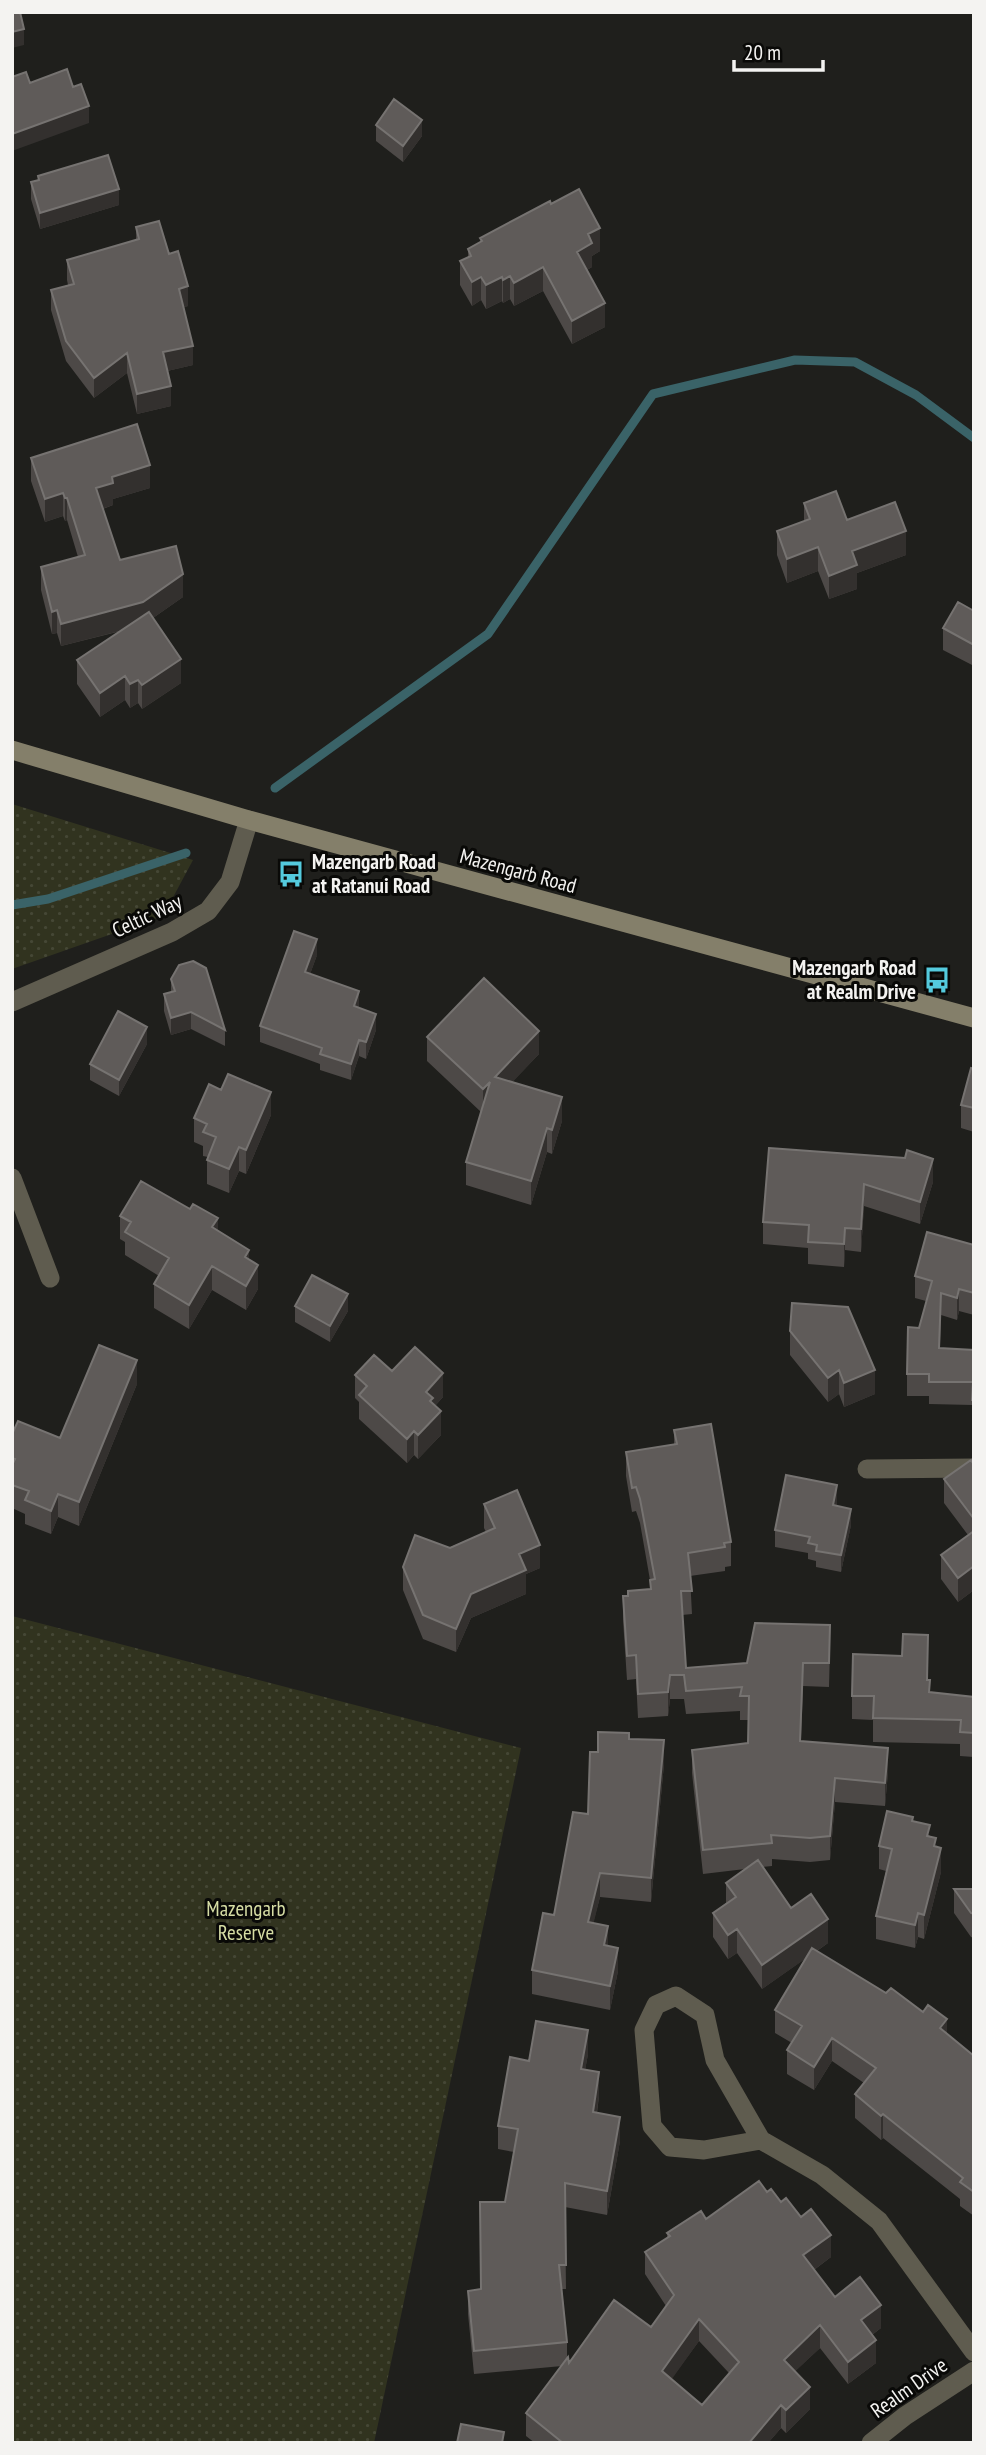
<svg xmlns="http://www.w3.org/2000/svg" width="986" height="2455" viewBox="0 0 986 2455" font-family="'PT Sans Narrow',sans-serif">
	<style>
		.park { fill: url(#park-dots) }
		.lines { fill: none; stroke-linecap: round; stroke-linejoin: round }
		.stream { stroke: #3a6368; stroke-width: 9 }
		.minor { stroke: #5f5c4f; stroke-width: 19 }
		.secondary { stroke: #847f6a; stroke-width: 19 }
		.wall { fill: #4d4947; fill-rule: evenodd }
		.shaded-wall { fill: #33302e }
		.building { fill: #5f5b59; stroke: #767371; stroke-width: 2; fill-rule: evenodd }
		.labels { text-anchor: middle; stroke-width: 6; stroke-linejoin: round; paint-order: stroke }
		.poi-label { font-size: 21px; font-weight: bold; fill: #f4f3f1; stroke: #090907; text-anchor: start }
		.street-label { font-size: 21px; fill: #f4f3f1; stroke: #090907 }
		.park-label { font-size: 21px; fill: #d6dda4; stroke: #090907 }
	</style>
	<defs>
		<pattern id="park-dots" width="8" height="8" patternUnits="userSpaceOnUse" patternTransform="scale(1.75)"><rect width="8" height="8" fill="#31331f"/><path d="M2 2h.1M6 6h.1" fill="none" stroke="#454735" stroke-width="1.8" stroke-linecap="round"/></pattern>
	</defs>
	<rect width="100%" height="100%" fill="#1f1f1c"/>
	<path class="park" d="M12 804 193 860 163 916 12 969Z
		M12 1616 521 1748 374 2443H12Z"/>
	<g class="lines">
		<path class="stream" d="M275 788 488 634 653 394 795 360 855 362 916 395 974 438
			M12 905 48 899 186 853"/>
		<path class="minor" d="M12 1002 172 932 208 911 230 882 249 820
			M12 1178 50 1278
			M867 1469 974 1468
			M761 2140 704 2150 670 2147 652 2126 644 2030 656 2005 676 1996 705 2015 715 2060 761 2140 822 2175 879 2221 974 2352
			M871 2443 905 2416 974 2371"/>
		<path class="secondary" d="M12 750 249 820 974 1018"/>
	</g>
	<path class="wall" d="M376 125 422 136 403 162 376 141Z
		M38 176 119 205 40 229 31 199V182L38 180Z
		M551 204 600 251 592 256V267L587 270 605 327 572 344 543 291 514 306 510 299 503 303 502 301 486 309 481 300 472 306 460 285V261L468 257V249L480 242V238Z
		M136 227 169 254 188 306 184 307 193 365 167 371 171 406 137 414 127 373 94 398 66 361 51 310V290L68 285 67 280V260L136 240Z
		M31 458 150 488 113 499V505L103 509 120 560 183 597 153 618 181 683 142 709 138 703 130 708 125 700 100 717 77 684V660L121 631 61 646 57 633 52 634 41 590V567L78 557 67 520 65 521 63 516 45 522 31 481Z
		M804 503 847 520 906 555 857 573V589L829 599 818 571 787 583 777 555V531L804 521Z
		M974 611V666L943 650V628Z
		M317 955 310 974 359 1008 376 1030 366 1059 359 1056 351 1080 320 1070V1064L260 1042V1026Z
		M171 979 225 1030V1046L191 1029 171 1035 164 1011V994L171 992Z
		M427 1037 539 1054 512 1082 562 1121 552 1154 547 1152 531 1205 466 1185V1162L481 1112 427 1061Z
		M147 1044 119 1096 90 1080V1064Z
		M974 1069V1132L961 1128V1105Z
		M271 1115 246 1174 239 1171 229 1193 207 1184V1160L208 1157 203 1156V1146L194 1142V1118Z
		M769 1148 933 1182 920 1224 864 1206 861 1252 845 1250 844 1267 808 1264V1248L763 1244V1222Z
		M120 1216 218 1231 249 1260 258 1289 246 1310 212 1290 189 1329 154 1308V1284L159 1276 125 1255V1242L120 1239Z
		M974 1245V1315L959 1311 957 1320 941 1315 940 1348 974 1350V1422H972V1405L929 1404V1396H907V1374L926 1301 915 1298V1276Z
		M295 1306 348 1311 330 1342 295 1322Z
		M790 1331 875 1394 844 1407 839 1394 828 1402 790 1355Z
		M355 1375 443 1397 435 1406 441 1435 418 1459 414 1455 407 1463 359 1419V1402L355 1398Z
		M137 1384 79 1526 58 1517 51 1534 25 1524V1514L12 1508V1431L60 1438Z
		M674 1430 731 1542V1566L725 1567V1571L690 1576 692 1614 682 1615 686 1668 747 1663 830 1649 829 1687 803 1686 801 1741 888 1772 885 1806 835 1802 830 1860 810 1862 772 1859V1866L762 1867 791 1908 828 1943 817 1951 947 2034 974 2056V2216L960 2206V2199L883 2138 881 2140 855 2118V2094L864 2083 832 2061 814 2090 787 2074V2050L792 2043 775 2033V2010L806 1958 762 1989 737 1953 728 1959 713 1937V1913L726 1903V1883L745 1869 703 1874 692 1773V1750L748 1743V1720H740V1711L686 1714 684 1699H670L668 1716 638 1718 636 1679 627 1680 623 1620V1596H628L650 1589V1580L640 1523 636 1511 632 1512 626 1476V1452L674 1445Z
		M974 1465V1590L958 1602 941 1579V1555L968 1535 944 1503V1479Z
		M837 1502 836 1506 851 1525 841 1572 816 1567V1561L808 1559V1553L775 1547V1530Z
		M484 1504 540 1568 526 1574V1594L471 1618 456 1652 423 1639 403 1590V1567L486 1532 484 1528Z
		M928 1659V1680L930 1692 974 1697V1757L960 1756V1744L873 1742V1720L852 1719V1696Z
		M629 1739 664 1764 651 1902 600 1897 593 1923 608 1946 618 1971 610 2010 532 1994V1970L554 1915 588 1814 598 1752Z
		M913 1821 930 1836 936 1847 941 1872 924 1939 918 1937 915 1948 876 1939V1916L886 1871 879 1869V1846Z
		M954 1889H974V1938L971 1937 954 1913Z
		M588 2054 585 2070 599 2096 597 2113 620 2141 607 2215 565 2207 566 2289H562L567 2342V2359L569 2363 651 2327 666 2306 645 2274V2252L667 2238V2233L706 2219 767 2192 781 2202 831 2257 814 2270 835 2297 881 2328 872 2335 876 2363 848 2384 820 2348 795 2371 810 2409 786 2433 781 2428 768 2443H535L526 2436V2413L562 2366 474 2374 468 2314V2291L481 2289 505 2202 514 2152 498 2149V2126L529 2061ZM699 2341 729 2373 702 2405 671 2379Z"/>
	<path class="shaded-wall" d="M24 29V45L12 48V32Z
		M89 106V123L12 151V134Z
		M422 120V136L403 162V146Z
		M119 189V205L40 229V213Z
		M600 228V251L592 256V267L577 275V252L588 234Z
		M543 267V291L514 306V283Z
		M510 276V299L503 303V280Z
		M481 277V300L472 306V282Z
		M502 277V301L486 309V285Z
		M188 286V306L179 309V289Z
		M605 303V327L572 344V321Z
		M193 346V365L163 372V352Z
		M127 353V373L94 398V378Z
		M171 386V406L137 414V394Z
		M150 465V488L113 499V505L96 511V488L112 477Z
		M63 493V516L45 522V499Z
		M65 498H67V520L65 521Z
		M906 531V555L857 573V589L829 599V576L852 551Z
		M818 547V571L787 583V559Z
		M183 574V597L143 625 61 646V624Z
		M57 610V633L52 634V612Z
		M181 659V683L142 709V685Z
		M125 676V700L100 717V693Z
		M138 680V703L130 708V684Z
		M317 939V955L305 988V972Z
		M359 991V1007L354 1023V1006Z
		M191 1012V1029L171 1035V1018Z
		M376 1014V1030L366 1059V1042Z
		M147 1027V1044L119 1096V1080Z
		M539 1031V1054L495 1101V1077Z
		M359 1040V1056L351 1080V1064Z
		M490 1082 483 1113V1089Z
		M271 1092V1115L246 1174V1150Z
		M562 1097V1121L552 1154V1130Z
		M547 1128V1152L531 1205V1181Z
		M239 1147V1171L229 1193V1169Z
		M933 1159V1182L920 1224V1202Z
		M864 1184V1206L861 1252V1229Z
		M218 1218V1241L212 1227Z
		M845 1228V1250L844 1267V1244Z
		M249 1250V1273L245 1257Z
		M258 1265V1289L246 1310V1286Z
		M212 1266V1290L189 1329V1305Z
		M959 1289V1311L957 1320V1298Z
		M348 1294V1311L330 1342V1326Z
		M137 1360V1384L79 1526V1502Z
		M839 1370V1394L828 1402V1378Z
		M875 1370V1394L844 1407V1383Z
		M443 1373V1397L433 1408 441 1411V1435L418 1459V1435L426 1392Z
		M414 1431V1455L407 1463V1439Z
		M837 1485V1502L833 1522V1505Z
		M58 1494V1517L51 1534V1511Z
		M851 1509V1525L841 1572V1555Z
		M540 1545V1568L526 1574V1594L471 1618 456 1652V1629L471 1594 519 1554Z
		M974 1566V1590L958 1602V1578Z
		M670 1675V1699L668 1716V1692Z
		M664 1740V1764L651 1902V1878Z
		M888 1748V1772L885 1806V1783Z
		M835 1778V1802L830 1860V1836Z
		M941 1848V1872L924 1939V1915Z
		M600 1873V1897L588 1946V1922Z
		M918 1913V1937L915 1948V1925Z
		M828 1919V1943L762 1989V1965Z
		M608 1926V1950L604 1945Z
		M737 1929V1953L728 1959V1935Z
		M618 1948V1971L610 2010V1986Z
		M947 2019V2043L940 2028Z
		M588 2030V2054L581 2093V2069Z
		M832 2038V2061L814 2090V2067Z
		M599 2072V2096L593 2136V2112Z
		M883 2114V2138L881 2140V2116Z
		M620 2117V2141L607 2215V2191Z
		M831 2235V2257L803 2278V2255Z
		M881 2305V2328L861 2343V2320Z
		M699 2319V2341L662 2393V2371Z
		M820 2325V2348L784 2382V2360Z
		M876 2340V2363L848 2384V2362Z
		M810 2387V2409L786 2433V2410Z
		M781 2405V2428L768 2443H749Z"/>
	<path class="building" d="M12 12H20L24 29 12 32Z
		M67 69 73 87 81 84 89 106 12 134V77L26 72 30 83Z
		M394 99 422 120 403 146 376 125Z
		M108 155 119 189 40 213 31 182 39 180 38 176Z
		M579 189 600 228 588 234 592 243 577 252 605 303 572 321 543 267 514 283 510 276 503 280 502 277 486 285 481 277 472 282 460 261 471 256 468 249 482 241 480 238 550 201 551 204Z
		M159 221 169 254 178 251 188 286 179 289 193 346 163 352 171 386 137 394 127 353 94 378 66 341 51 290 74 284 67 260 139 239 136 227Z
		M137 424 150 465 112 477 113 483 96 488 120 560 176 546 183 574 143 602 61 624 57 610 52 612 41 567 85 555 67 498H65L63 493 45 499 31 458Z
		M836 491 847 520 895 502 906 531 852 551 857 565 829 576 818 547 787 559 777 531 810 519 804 503Z
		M958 602 974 611V645L943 628Z
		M149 612 181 659 142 685 138 680 130 684 125 676 100 693 77 660Z
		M294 931 317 939 305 972 359 991 354 1006 376 1014 366 1042 359 1040 351 1064 320 1054 322 1048 260 1026Z
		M193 961 206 968 225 1030 191 1012 171 1018 164 994 175 991 171 979 179 965Z
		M484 978 539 1031 495 1077 562 1097 552 1130 547 1128 531 1181 466 1162 490 1082 483 1089 427 1037Z
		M118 1011 147 1027 119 1080 90 1064Z
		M971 1068 974 1069V1108L961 1105Z
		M228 1074 271 1092 246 1150 239 1147 229 1169 207 1160 216 1137 203 1132 207 1124 194 1118 209 1084 221 1090Z
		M769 1148 905 1158 907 1150 933 1159 920 1202 864 1184 861 1229 845 1228 844 1244 808 1242 809 1225 763 1222Z
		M141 1181 190 1209 193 1204 218 1218 212 1227 249 1250 245 1257 258 1265 246 1286 212 1266 189 1305 154 1284 169 1258 125 1232 131 1222 120 1216Z
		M927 1232 974 1245V1293L959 1289 957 1298 941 1293 939 1348 974 1350V1400H972L973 1382H929V1374H907L908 1327 919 1328 932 1281 915 1276Z
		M312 1275 348 1294 330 1326 295 1306Z
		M792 1303 848 1307 875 1370 844 1383 839 1370 828 1378 790 1331Z
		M99 1345 137 1360 79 1502 58 1494 51 1511 25 1500 29 1491 12 1485V1465L15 1459 12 1458V1431L13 1432 18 1421 60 1438Z
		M415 1347 443 1373 426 1392 433 1398 430 1401 441 1411 418 1435 414 1431 407 1439 359 1395 367 1386 355 1375 374 1355 392 1371Z
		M711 1424 731 1542 724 1543 725 1547 688 1553 692 1591H681L686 1668 747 1663 755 1623 830 1625 829 1663H803L800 1741 888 1748 885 1783 835 1778 830 1836 810 1838 771 1835 772 1843 703 1850 692 1750 748 1743 749 1696H740L742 1687 686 1691 684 1675H670L668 1692 638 1694 636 1655 627 1656 623 1596H628V1591L651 1589 650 1580 655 1579 640 1499 636 1487 632 1488 626 1452 677 1444 674 1430Z
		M971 1460 974 1465V1519L944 1479Z
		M786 1475 837 1485 833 1505 851 1509 841 1555 816 1551 817 1545 808 1543 810 1537 775 1530Z
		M517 1490 540 1545 519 1554 526 1570 471 1594 456 1629 423 1615 403 1567 415 1535 450 1548 495 1528 484 1504Z
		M974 1531V1566L958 1578 941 1555Z
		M903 1634 928 1635 927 1680H930L929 1692 974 1697V1733L960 1732 961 1720 873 1718 874 1696H852L853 1654 902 1656Z
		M598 1732 629 1733V1739L664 1740 651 1878 600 1873 588 1922 608 1926 604 1945 618 1948 610 1986 532 1970 543 1913 554 1915 573 1812 588 1814 590 1752H598Z
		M887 1811 913 1817 912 1821 930 1825 927 1836 936 1838 934 1846 941 1848 924 1915 918 1913 915 1925 876 1916 892 1849 879 1846Z
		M758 1860 791 1908 811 1894 828 1919 762 1965 737 1929 728 1935 713 1913 736 1897 726 1883Z
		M954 1889H974V1914L971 1913Z
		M812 1948 886 1993 891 1988 923 2012 928 2005 947 2019 940 2028 974 2056V2192L960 2182 963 2178 883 2114 881 2116 855 2094 876 2068 832 2038 814 2067 787 2050 802 2026 775 2010Z
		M536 2021 588 2030 581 2069 599 2072 593 2112 620 2117 607 2191 565 2183 566 2265H559L567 2342 474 2351 468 2291 481 2289 480 2202H505L518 2129 498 2126 510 2057 529 2061Z
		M759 2181 767 2192 771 2189 781 2202 786 2198 801 2217 811 2209 831 2235 803 2255 835 2297 860 2277 881 2305 861 2320 876 2340 848 2362 820 2325 784 2360 810 2387 786 2410 781 2405 749 2443H563L526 2413 568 2357 569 2363 614 2300 651 2327 674 2295 645 2252 670 2236 667 2233 701 2211 706 2219ZM699 2319 739 2362 702 2405 662 2371Z
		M461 2424 504 2432 502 2443H457Z"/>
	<defs>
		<g id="bus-bare" transform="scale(2.1)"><path d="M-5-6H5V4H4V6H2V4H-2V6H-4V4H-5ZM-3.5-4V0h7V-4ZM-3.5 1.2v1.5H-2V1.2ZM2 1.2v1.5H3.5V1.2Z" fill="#54cadd" stroke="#090907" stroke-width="2.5" paint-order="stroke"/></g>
	</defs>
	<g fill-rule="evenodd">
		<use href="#bus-bare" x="291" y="874"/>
		<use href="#bus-bare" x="937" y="980"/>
	</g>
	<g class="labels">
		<g class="poi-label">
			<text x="312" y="869">Mazengarb Road<tspan x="312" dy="24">at Ratanui Road</tspan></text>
			<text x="916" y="975" text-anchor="end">Mazengarb Road<tspan x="916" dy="24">at Realm Drive</tspan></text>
		</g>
		<g class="street-label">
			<text transform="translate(518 871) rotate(15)" y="7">Mazengarb Road</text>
			<text transform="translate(147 916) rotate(-25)" y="7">Celtic Way</text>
			<text transform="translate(909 2388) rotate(-35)" y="7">Realm Drive</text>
		</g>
		<g class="park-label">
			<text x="246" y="1916">Mazengarb<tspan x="246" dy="24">Reserve</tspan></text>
		</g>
	</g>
	<rect width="986" height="2455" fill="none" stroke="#f4f3f1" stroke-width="28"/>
	<path d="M734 60v10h89v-10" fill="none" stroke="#f4f3f1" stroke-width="3.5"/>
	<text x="744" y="60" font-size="21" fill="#f4f3f1" stroke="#090907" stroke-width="5" paint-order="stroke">20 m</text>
</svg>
